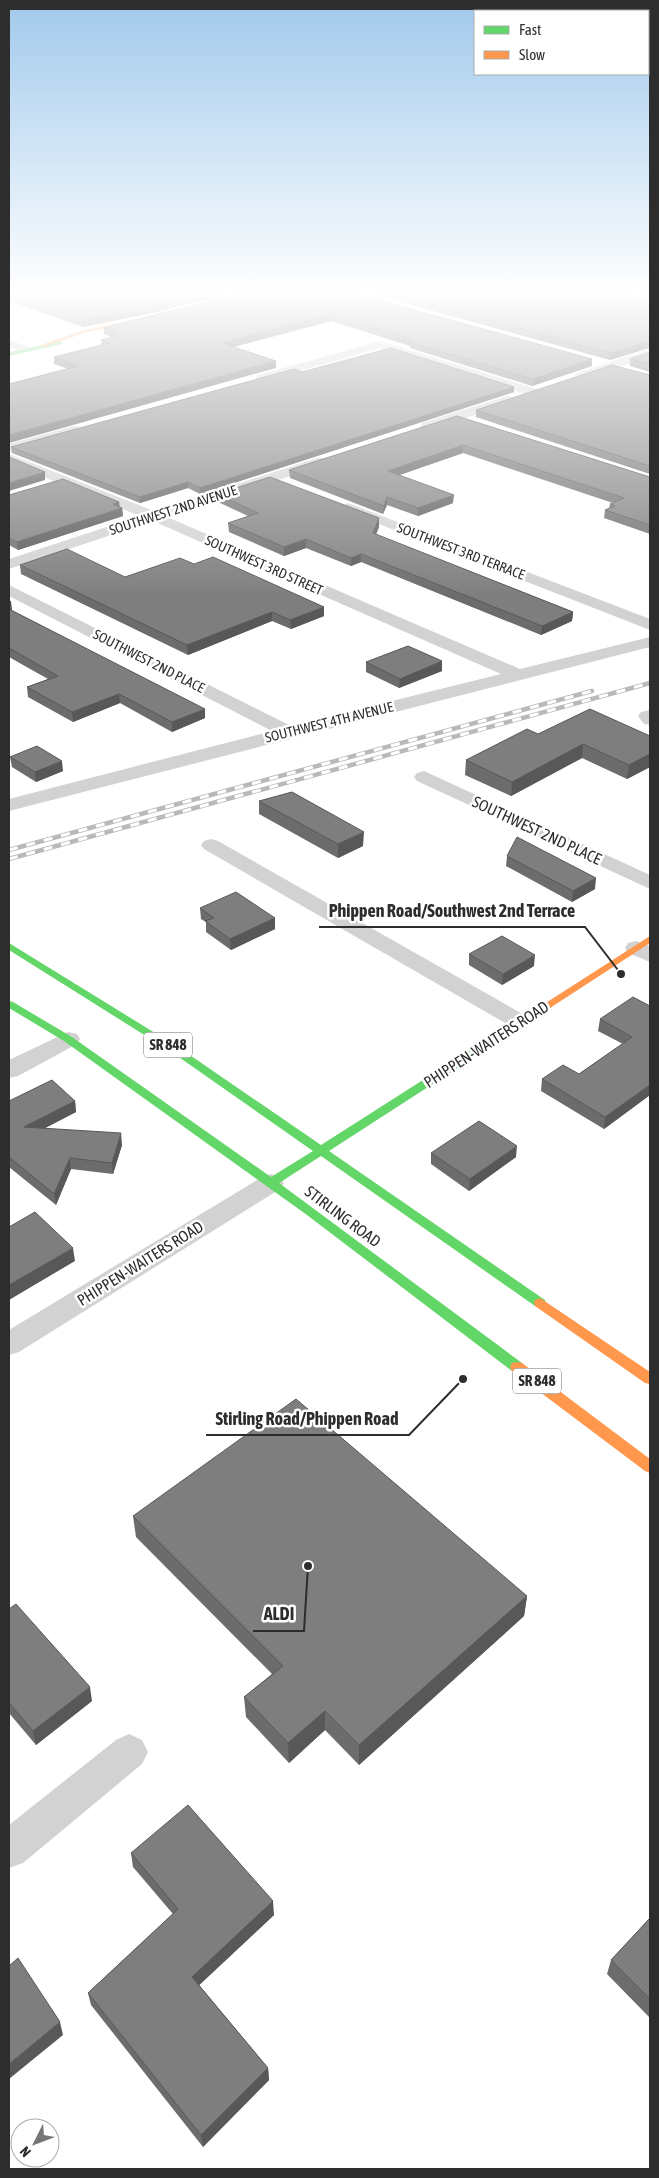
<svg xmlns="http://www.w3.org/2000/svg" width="659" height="2178" viewBox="0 0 659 2178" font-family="'Asap Condensed',sans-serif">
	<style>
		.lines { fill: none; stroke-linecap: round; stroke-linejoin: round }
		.street { fill: #d2d2d2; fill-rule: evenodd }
		.fast { fill: #63d668; fill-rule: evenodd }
		.slow { fill: #ff974d; fill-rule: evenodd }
		.rail-casing { stroke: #b9b9b9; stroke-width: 4.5 }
		.rail { stroke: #fff; stroke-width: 3; stroke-dasharray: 9; stroke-linecap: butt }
		.wall { fill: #6c6c6c }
		.shaded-wall { fill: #585858 }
		.building { fill: #7e7e7e; stroke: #585858 }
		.labels { text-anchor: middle; stroke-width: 5; stroke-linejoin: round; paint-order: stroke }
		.far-street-label { font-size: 14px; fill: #2d2d2d; stroke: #fff }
		.shield { fill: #fff; stroke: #6c6c6c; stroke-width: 1 }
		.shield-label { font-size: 15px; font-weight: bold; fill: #2d2d2d }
		.street-label { font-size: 16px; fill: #2d2d2d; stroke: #fff }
		.leader { fill: none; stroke: #2d2d2d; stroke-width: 2 }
		.callout-dot { fill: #2d2d2d; stroke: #fff; stroke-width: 2 }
		.callout-label { font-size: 18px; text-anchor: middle; font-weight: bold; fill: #2d2d2d; stroke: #fff; stroke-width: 5; stroke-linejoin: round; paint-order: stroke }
	</style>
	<rect width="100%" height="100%" fill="#fff"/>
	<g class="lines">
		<path class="street" d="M9 340 30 347 32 349 26 352 9 347Z
			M380 341 537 389 539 392 533 396 529 395 380 348 262 382 256 378 258 375Z
			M650 349V357L585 379 581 380 575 376 577 373Z
			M507 396 511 397 513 400 511 403 432 429H422L421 426 422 423Z
			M74 426 79 427 81 430 79 433 9 452V444Z
			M9 454 154 511 317 458H327L329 461 327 464 167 517 520 669 650 637V647L9 811V799L272 731 9 596V585L291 726 501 674 153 521 9 569V559L140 516 9 463Z
			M348 503 650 619V630L343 510 341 507Z
			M650 710V725L644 724 638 716 641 712Z
			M424 771 650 875V889L417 781 414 777 417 773Z
			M211 839 218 841 528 1017 532 1022 528 1027 520 1029 512 1027 204 849 201 845 204 841Z
			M636 941 650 946V962L628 953 625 948 628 943Z
			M68 1032 77 1034 80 1039 77 1044 18 1076 9 1078V1060Z
			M271 1174 280 1177 284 1183 280 1189 19 1352 9 1355V1330L262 1177Z
			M129 1734 142 1740 148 1752 142 1764 23 1863 9 1868V1825L116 1740Z"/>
		<path class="fast" d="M61 341 63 344 9 356V352Z
			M9 943 181 1049 321 1145 542 1004H550L551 1006 550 1008 329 1151 545 1300 546 1303 545 1306 540 1308 535 1306 321 1156 279 1183 522 1363 524 1367 522 1371 517 1372 512 1371 307 1215 64 1041 9 1008V1001L13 1002 72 1037 271 1177 313 1151 173 1053 9 950Z"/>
		<path class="slow" d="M158 315 160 317 87 332 44 347 41 345 84 330Z
			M650 936V943L550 1008 546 1009 541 1006Z
			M540 1298 650 1372V1384L645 1383 535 1306 534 1303 535 1300Z
			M517 1362 522 1363 650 1459V1473L645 1471 512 1371 510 1367 512 1363Z"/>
		<g class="rail-casing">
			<path id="rail" d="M9 850 592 691
				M9 859 650 683"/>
		</g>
		<use href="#rail" class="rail"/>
	</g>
	<path class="wall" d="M9 292 156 312 83 327 9 301Z
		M245 292 592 359V366L532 386 410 348V346L331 321 233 347 276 368 68 369 54 364V357L102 345 101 340 111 337 104 334V328Z
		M364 292H617L650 300V349L649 348 610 360Z
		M630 292H650V297Z
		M650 352V372L630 366V359Z
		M302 372 514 387V392L200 494 188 488 140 503 12 453 11 447Z
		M650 375V474L476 417V410Z
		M457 416 650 477V534L604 518 605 510 609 508 610 504 613 503 463 453 399 475 453 503 418 516 387 505 383 514 290 478 289 470Z
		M217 494 379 518V527L376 534 573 612 572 621 541 635 361 562 351 566 306 548 284 556 229 532 228 523 248 516 218 502Z
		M9 495 120 507 122 508 123 516 18 550 9 545Z
		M20 565 125 577 324 616 291 629 272 621 188 655 21 574Z
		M9 599 12 610H11L205 718 172 732 120 703 73 722 28 697 27 687 48 679 9 657Z
		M366 662 442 671 399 688 366 672Z
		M538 734 650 736V767L627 779 582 758 511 796 465 775 466 760Z
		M10 757 63 771 36 782 12 767Z
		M259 801 363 846 338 858 259 814Z
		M507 856 595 889 572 902 506 866Z
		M200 908 275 918V929L231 950 206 932V922L201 919Z
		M469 954 534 966 502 985 469 965Z
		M650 1006V1095L604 1129 541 1091 542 1079 579 1074 623 1044 598 1031 600 1019Z
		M9 1101H75L76 1112 45 1128 122 1145 113 1174 71 1169 56 1205 9 1167Z
		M431 1153 516 1157 469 1191 431 1164Z
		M133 1516 527 1596 524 1616 359 1765 325 1730 289 1763 246 1717 244 1697 272 1674 136 1537Z
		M9 1609 92 1701 36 1745 9 1713Z
		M131 1853 274 1915 199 1985 268 2068 269 2080 203 2147 91 2005 88 1993 173 1914 133 1867Z
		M650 1918V2018L607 1974 611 1960Z"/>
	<path class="shaded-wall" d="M211 292H236L156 312 83 327 82 320Z
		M331 314V321L222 350V343Z
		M650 341 649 348 610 360 611 353Z
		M592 359V366L532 386 533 379Z
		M276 361V368L9 443V435Z
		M514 387V392L200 494V488Z
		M463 445V453L388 479V471Z
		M45 472V480L9 491V483Z
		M188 482V488L140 503V497Z
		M454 495 453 503 418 516V508Z
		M387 497V505L383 514 384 506Z
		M119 502 120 508H122L123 516 18 550 17 542Z
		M379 518V527L373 542V533Z
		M306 539V548L284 556V547Z
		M361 554V562L351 566V558Z
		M9 601H11L12 610 9 611Z
		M324 607V616L291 629 290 620Z
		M272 612V621L188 655 187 645Z
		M573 612 572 621 541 635 542 626Z
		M442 661V671L399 688 400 679Z
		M119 694 120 703 73 722 72 712Z
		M205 709V718L172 732V722Z
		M583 744 582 758 511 796 512 782Z
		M650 754V767L627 779 629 765Z
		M62 761 63 771 36 782 35 772Z
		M364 832 363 846 338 858V844Z
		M596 878 595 889 572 902 573 891Z
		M275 918V929L231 950 230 939Z
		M535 955 534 966 502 985 503 974Z
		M650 1085V1095L604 1129 605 1117Z
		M75 1101 76 1112 26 1138 24 1127Z
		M121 1133 122 1145 113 1174 112 1163Z
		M517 1146 516 1157 469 1191 470 1179Z
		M70 1158 71 1169 56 1205 54 1194Z
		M73 1248 75 1261 9 1300V1285Z
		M527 1596 524 1616 359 1765V1745Z
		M90 1687 92 1701 36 1745 33 1731Z
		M325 1711V1730L289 1763 288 1743Z
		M273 1901 274 1915 194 1990 192 1977Z
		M60 2022 63 2035 9 2079V2064Z
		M268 2068 269 2080 203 2147 201 2135Z"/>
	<path class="building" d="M9 292H211L155 306 82 320 9 295Z
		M245 292H350L592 359 533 379 410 342 414 340 331 314 222 343 276 361 9 435V384L78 366 54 357 110 343 101 340 117 336 111 334 117 332 104 328Z
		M387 292H617L650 300V341L611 353Z
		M391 348 514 387 200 488 188 482 140 497 11 447 294 369 302 372Z
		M650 352V364L630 359Z
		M612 365 650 375V466L476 410Z
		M457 416 650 477V525L605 510 615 506 610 504 624 498 463 445 388 471 454 495 418 508 387 497 384 506 289 470Z
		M9 457 45 472 9 483Z
		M270 477 379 518 373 533 573 612 542 626 361 554 351 558 306 539 284 547 228 523 258 513 217 494Z
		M63 479 119 502 113 504 122 508 17 542 9 538V495Z
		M67 549 125 577 180 558 194 564 213 557 324 607 290 620 272 612 187 645 20 565Z
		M9 609 205 709 172 722 119 694 72 712 27 687 58 676 9 648Z
		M408 646 442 661 400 679 366 662Z
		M590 709 650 736V754L629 765 583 744 512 782 466 760 527 729 538 734Z
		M37 746 62 761 35 772 10 757Z
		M292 792 364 832 338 844 259 801Z
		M517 837 596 878 573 891 507 856Z
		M236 892 275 918 230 939 205 921 214 918 200 908Z
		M502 936 535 955 503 974 469 954Z
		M633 997 650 1006V1085L605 1117 542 1079 563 1065 579 1074 632 1037 600 1019Z
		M52 1080 75 1101 24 1127 121 1133 112 1163 70 1158 54 1194 9 1157V1101Z
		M479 1121 517 1146 470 1179 431 1153Z
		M35 1212 73 1248 9 1285V1227Z
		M296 1399 527 1596 359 1745 325 1711 288 1743 244 1697 283 1666 133 1516Z
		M16 1604 90 1687 33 1731 9 1703V1609Z
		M188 1805 273 1901 192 1977 268 2068 201 2135 88 1993 178 1909 131 1853Z
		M650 1918V1999L611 1960Z
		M18 1958 60 2022 9 2064V1966Z"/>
	<linearGradient id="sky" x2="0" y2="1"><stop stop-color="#a1c9ec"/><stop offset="0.49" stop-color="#fff"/><stop offset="1" stop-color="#fff" stop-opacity="0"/></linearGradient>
	<rect width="659" height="597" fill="url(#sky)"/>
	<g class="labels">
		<g class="far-street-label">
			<text transform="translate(173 510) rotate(-18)" y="5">SOUTHWEST 2ND AVENUE</text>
			<text transform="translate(461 551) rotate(21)" y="5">SOUTHWEST 3RD TERRACE</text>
			<text transform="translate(264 565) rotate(24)" y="5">SOUTHWEST 3RD STREET</text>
			<text transform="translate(149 661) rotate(27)" y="5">SOUTHWEST 2ND PLACE</text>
			<text transform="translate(329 722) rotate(-14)" y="5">SOUTHWEST 4TH AVENUE</text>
		</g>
		<g class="shield">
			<rect x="144" y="1032.5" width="48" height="25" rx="4"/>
			<rect x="513" y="1368.5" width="48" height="25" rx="4"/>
		</g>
		<g class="shield-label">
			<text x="168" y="1050">SR 848</text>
			<text x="537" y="1386">SR 848</text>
		</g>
		<g class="street-label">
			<text transform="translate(537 830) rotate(25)" y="6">SOUTHWEST 2ND PLACE</text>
			<text transform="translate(486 1044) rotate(-33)" y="6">PHIPPEN-WAITERS ROAD</text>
			<text transform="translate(343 1216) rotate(37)" y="6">STIRLING ROAD</text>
			<text transform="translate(140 1263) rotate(-32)" y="6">PHIPPEN-WAITERS ROAD</text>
		</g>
	</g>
	<path class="leader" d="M621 974L585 927H319M463 1379L409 1435H206M308 1566L304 1631H253"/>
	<g class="callout-dot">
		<circle cx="621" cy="974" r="5"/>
		<circle cx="463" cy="1379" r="5"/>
		<circle cx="308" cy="1566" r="5"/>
	</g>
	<g class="callout-label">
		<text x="452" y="917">Phippen Road/Southwest 2nd Terrace</text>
		<text x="307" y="1425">Stirling Road/Phippen Road</text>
		<text x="279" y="1620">ALDI</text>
	</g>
	<rect width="659" height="2178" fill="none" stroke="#2d2d2d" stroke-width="20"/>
	<rect x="474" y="10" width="175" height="65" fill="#ffffff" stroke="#ababab"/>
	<rect x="484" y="26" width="25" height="8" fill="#63d668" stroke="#ababab"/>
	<text x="519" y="35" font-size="15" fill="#2d2d2d">Fast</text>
	<rect x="484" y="51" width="25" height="8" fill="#ff974d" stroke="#ababab"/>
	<text x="519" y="60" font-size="15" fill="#2d2d2d">Slow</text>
	<g transform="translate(35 2143) rotate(228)"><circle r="24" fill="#ffffff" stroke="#ababab"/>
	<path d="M0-4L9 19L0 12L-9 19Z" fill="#767676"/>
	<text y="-8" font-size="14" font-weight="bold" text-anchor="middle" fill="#2d2d2d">N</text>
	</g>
</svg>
